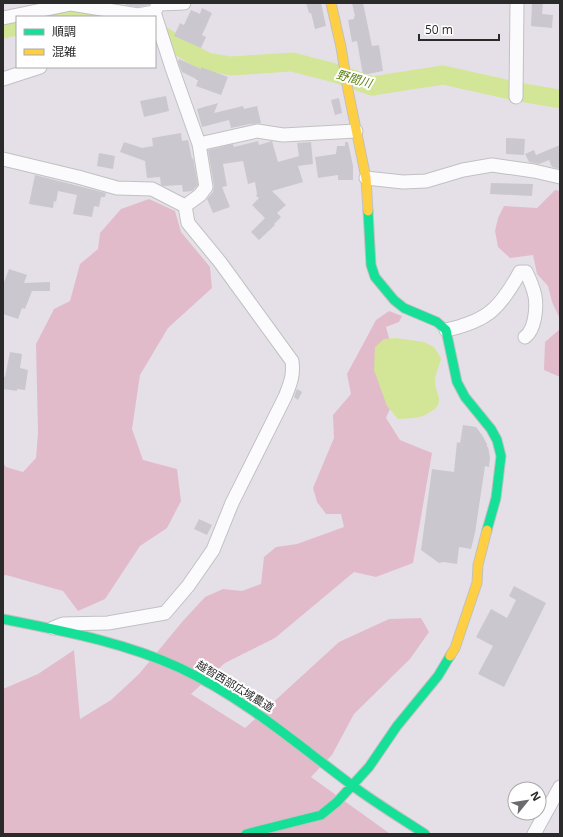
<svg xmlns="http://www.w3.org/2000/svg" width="563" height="837" viewBox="0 0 563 837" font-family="'Open Sans','Noto Sans JP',sans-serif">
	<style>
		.green { fill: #e2bbcb }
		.water { fill: #d3e697 }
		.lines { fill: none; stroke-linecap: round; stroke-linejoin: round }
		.river { stroke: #d3e697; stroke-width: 19 }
		.building { fill: #cbc7ce }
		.street-casing { stroke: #c1c1c1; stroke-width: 15 }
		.fast-casing { stroke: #c1c1c1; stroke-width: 11 }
		.slow-casing { stroke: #c1c1c1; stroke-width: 11 }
		.street { stroke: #fbfafc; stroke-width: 13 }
		.fast { stroke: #16e098; stroke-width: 9 }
		.slow { stroke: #ffcf43; stroke-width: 9 }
		.labels { text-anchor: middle; stroke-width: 4; stroke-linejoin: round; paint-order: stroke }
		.street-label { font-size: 11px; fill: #2a2a2a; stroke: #fff }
		.water-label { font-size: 12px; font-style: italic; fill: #5d8113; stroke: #fff }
	</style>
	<rect width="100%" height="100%" fill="#e5e0e8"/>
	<path class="green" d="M555 190 560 191V319L552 302 548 286 537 274 533 255 510 258 498 247 495 231 498 218 504 206 537 208Z
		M149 199 175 211 181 232 210 267 212 288 168 328 140 375 132 429 143 460 177 469 181 501 167 528 140 546 105 599 78 611 63 591 6 575 3 576V463L6 467 23 472 36 458 38 433 36 344 54 309 70 301 80 264 98 249 100 233 121 209Z
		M389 311 402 316 399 322 386 327 392 349 396 395 386 418 400 440 432 453 413 563 376 577 354 572 275 638 225 663 191 694 245 728 339 642 389 619 421 618 429 632 410 659 354 714 332 755 311 777 389 833 3 834V689L38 674 74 650 80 719 111 700 139 674 182 622 205 597 223 589 242 591 261 584 264 557 276 547 297 544 344 527 341 514H326L317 502 313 488 334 438 333 415 351 394 347 374 376 320Z
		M560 329V377L544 370 545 342Z"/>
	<path class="water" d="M396 338 424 342 434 347 441 358C440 366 435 373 435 382 435 389 439 394 439 400 439 405 437 407 433 410 423 419 411 418 398 419L387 406 374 370 375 347 384 339Z"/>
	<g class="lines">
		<path class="river" d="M55 17 69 14 87 17
			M3 29 17 26
			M155 31 190 53 207 62 231 66 292 62 335 73 372 86 443 75 519 92 560 99"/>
	</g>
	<path class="building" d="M125 3H150L149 5 138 7 126 5Z
		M306 3H321L326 26 315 29 311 13H309Z
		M352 3H363L372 46 379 45 383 71 363 75 357 41 352 42 348 20 354 19V17L355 16Z
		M532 3H543L542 14 553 15 552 28 531 26Z
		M202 8 212 13 202 35 206 37 201 48 174 36 180 23 184 25 191 10 200 14Z
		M179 59 201 69V67L228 77 221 95 196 86 198 80H196V79L182 72 178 62Z
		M166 96 169 111 144 117 140 101Z
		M339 98 342 113 335 115 331 100Z
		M218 103 214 113 243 106 244 109 257 106 261 123 250 124 231 128 229 120 202 127 197 109Z
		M181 133 182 141 188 140 192 159 193 158 198 185 192 191 183 192 182 185 164 186 161 185 160 177 147 178 145 161 120 152 124 142 142 148 153 146 152 138Z
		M506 138 525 139 524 155 506 154Z
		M258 141 259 145 272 141 278 162 299 156 297 143 311 142 313 164 298 166 303 182 272 191 286 205 277 213 281 217 274 224 275 225 259 240 251 232 265 218 252 205 259 198 256 196 257 194 255 182 248 184 243 161 223 164 227 186 222 187 230 207 213 213 207 199 213 192 214 186 208 150 233 144 234 147Z
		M345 142H348L353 166V180H338V175L318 178 315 157 336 154 337 146H345Z
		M560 145V169L552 167 549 160 539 164 529 162 525 154 534 150 536 155Z
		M99 153 115 156 113 169 97 166Z
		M35 175 106 193 105 197H101L99 207 94 206 92 217 73 214 77 195 58 191 56 202 54 201 53 208 29 204Z
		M491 183 533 184 532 196 490 194Z
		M9 269 27 275 24 283 50 282V291H32L25 309 22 308 18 319 3 314V285Z
		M10 352 22 354 20 368 28 370 25 390 17 389V391L3 389V376L5 377Z
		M297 389 302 392 298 400 294 397Z
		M463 425 476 427 482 435 487 444V447H488L490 457 489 467 485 466 475 533 471 549 459 547 457 564 443 562 439 563 421 550 432 469 454 472 457 442 460 443Z
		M199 519 212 525 207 535 194 529Z
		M514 586 546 603 504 687 478 674 493 646 476 637 491 609 507 618 516 600 509 596Z"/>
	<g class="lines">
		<g class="street-casing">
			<path id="street" d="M159 4 154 12 172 68 199 144 206 187 200 195 185 206
				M159 4 184 3
				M3 18 71 4 138 15 154 12
				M3 79 40 67
				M516 97 517 3
				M199 144 257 131 283 135 356 131
				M3 159 78 177 117 188 152 189 185 206
				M366 178 403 182 426 181 463 170 492 165 534 171 560 177
				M446 330C488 321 500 308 520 272H526C530 280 533 287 535 296 537 308 535 330 525 337
				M53 628 63 624 108 623 165 613 188 586 213 550 232 503 285 397C290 384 294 376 292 361L220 262 188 223 185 206
				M534 834 560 787"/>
		</g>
		<g class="fast-casing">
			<path id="fast" d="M368 211 371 265 375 277 394 300 404 308 437 322 446 330 457 382 465 397 491 429 497 440 501 456 496 498 487 530
				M3 619C63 631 124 642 180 668 246 699 299 746 357 789 379 805 402 819 425 834
				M246 834 321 815 337 802 369 767 397 726 438 676 450 656"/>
		</g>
		<g class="slow-casing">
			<path id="slow" d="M331 3 341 47 348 90 366 178 368 211
				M450 656 455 648 477 583 478 565 487 530"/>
		</g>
		<use href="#street" class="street"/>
		<use href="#fast" class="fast"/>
		<use href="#slow" class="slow"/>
	</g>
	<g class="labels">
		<g class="street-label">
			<text transform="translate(235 686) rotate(31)" y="4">越智西部広域農道</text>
		</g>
		<g class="water-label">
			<text transform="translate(354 79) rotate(16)" y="4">野間川</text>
		</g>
	</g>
	<rect width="563" height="837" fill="none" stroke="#2a2a2a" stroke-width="8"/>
	<rect x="16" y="16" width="140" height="52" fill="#ffffff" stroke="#aaaaaa"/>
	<rect x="24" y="29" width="20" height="6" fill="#16e098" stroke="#aaaaaa"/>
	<text x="52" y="36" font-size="12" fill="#2a2a2a">順調</text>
	<rect x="24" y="49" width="20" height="6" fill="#ffcf43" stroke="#aaaaaa"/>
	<text x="52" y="56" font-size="12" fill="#2a2a2a">混雑</text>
	<g transform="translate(527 801) rotate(60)"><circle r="19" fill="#ffffff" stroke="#aaaaaa"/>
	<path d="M0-3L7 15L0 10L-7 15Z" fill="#6b6a6c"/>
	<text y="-6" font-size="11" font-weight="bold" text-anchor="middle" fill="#2a2a2a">N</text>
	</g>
	<path d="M419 34v6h80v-6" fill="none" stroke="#2a2a2a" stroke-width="2"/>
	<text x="425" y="34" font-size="12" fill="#2a2a2a" stroke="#ffffff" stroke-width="3" paint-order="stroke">50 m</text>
</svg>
